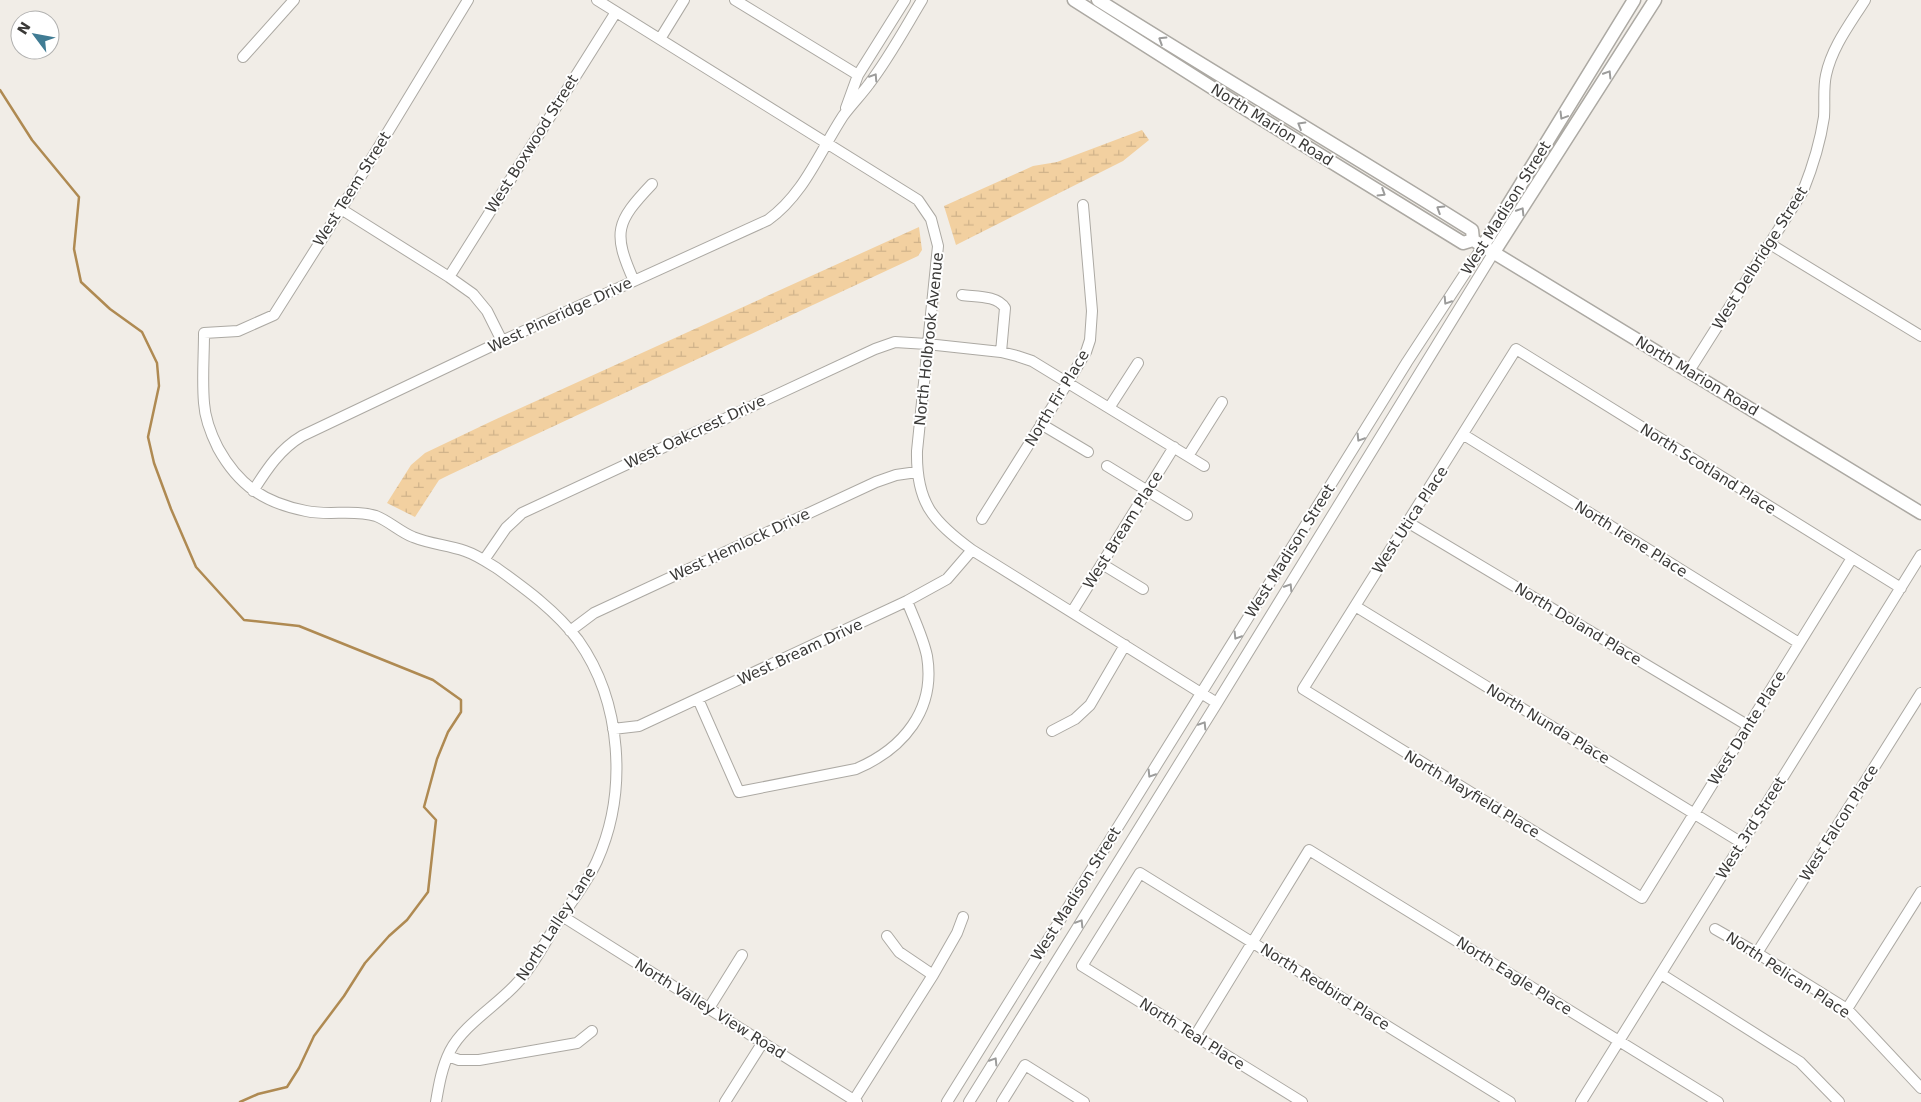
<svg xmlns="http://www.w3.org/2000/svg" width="1921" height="1102" viewBox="0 0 1921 1102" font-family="'DejaVu Sans',sans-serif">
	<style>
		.wetland { fill: url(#wetland-marsh) }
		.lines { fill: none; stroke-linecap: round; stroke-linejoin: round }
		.stream { stroke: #af8a52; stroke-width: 2.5 }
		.minor-casing { stroke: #aca9a3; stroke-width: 12 }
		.major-casing { stroke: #aca9a3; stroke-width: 15 }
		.minor { stroke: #fff; stroke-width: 10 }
		.major { stroke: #fff; stroke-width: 12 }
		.oneway { stroke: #9c9c9b }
		.labels { text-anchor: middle; stroke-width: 4; stroke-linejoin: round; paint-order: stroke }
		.street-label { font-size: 15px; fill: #3a3937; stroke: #fff }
	</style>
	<defs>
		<pattern id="wetland-marsh" width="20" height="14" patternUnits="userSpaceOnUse" patternTransform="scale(1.25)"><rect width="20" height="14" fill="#f2d0a0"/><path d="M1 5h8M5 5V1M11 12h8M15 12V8" fill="none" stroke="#d0b38a"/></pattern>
	</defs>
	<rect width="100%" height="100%" fill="#f1ede7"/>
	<path class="wetland" d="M1142 130 1149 140 1123 161 956 245 944 206 1033 166 1057 162Z
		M919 227 922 250 918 256 449 475 439 480 415 517 387 503 411 465 425 453 492 421Z"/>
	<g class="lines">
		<path class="stream" d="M0 90 32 140 79 197 74 249 81 282 110 309 142 332 157 363 159 386 148 437 154 463 171 509 196 567 244 620 299 626 433 680 461 700V712L448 732 437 759 424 807 436 820 428 892 407 920 389 936 365 963 344 996 314 1036 299 1068 287 1087 258 1094 240 1102"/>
		<g class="minor-casing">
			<path id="minor" d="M597 0 918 200 931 219 938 246 917 451C916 502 932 521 972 550L1217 703
				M735 0 858 75
				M660 39 684 0
				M243 57 294 0
				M846 108 858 75 905 0
				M341 209 449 277 473 294 487 311 502 341
				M1770 244 1921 336
				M449 277 616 12
				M634 281C612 232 616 222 652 184
				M962 295C975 297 997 295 1005 308L1001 352
				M1689 371 1803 191C1813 166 1820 144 1824 117 1825 103 1823 88 1826 75 1832 47 1850 24 1865 0
				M1109 408 1138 363
				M1041 424 1088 452
				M1464 435 1799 643
				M1188 456 1222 402
				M1107 466 1187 515
				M253 491C267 469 280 449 302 436L502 341 768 220C804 194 819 153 843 116 851 105 861 95 869 84 889 58 905 28 922 0
				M982 519 1068 382 1086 352 1090 340 1092 311 1083 205
				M1409 523 1747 725
				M1852 558 1642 898 1303 689 1516 349 1901 588
				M484 560 506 528 522 513 875 349 895 342 927 344 1001 352 1017 356 1032 361 1204 466
				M1102 564 1143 589
				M1355 606 1742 843
				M1072 612 1174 447
				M570 631 594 613 876 482 896 475 917 472
				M698 699 739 792 856 769C903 749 936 710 927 656 923 637 914 619 907 601
				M613 729 639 726 907 601 947 579 972 550
				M1052 731 1075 719 1090 705 1125 645
				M562 916 857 1102
				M1715 929 1757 953 1847 1009 1921 1088
				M887 936 899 952 933 975
				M1757 953 1921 693
				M1661 974 1800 1062 1839 1102
				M709 1008 742 955
				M1847 1009 1921 892
				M1195 1036 1309 850 1718 1102
				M448 1056 459 1060H479L577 1043 592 1031
				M854 1100 933 975 957 933 963 917
				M436 1102C439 1084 442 1067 450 1051 463 1025 499 1004 518 982 534 965 544 943 557 924 570 903 587 883 597 861 628 792 622 702 578 640 556 611 527 590 498 569 487 562 477 555 465 551 448 545 430 544 413 537 400 532 389 521 376 516 354 509 329 516 306 511 265 503 239 486 218 448 211 434 205 419 204 403 202 380 204 356 204 333L238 331 274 315 341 209 468 0
				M725 1102 763 1042
				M947 1102 1407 362 1483 246
				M969 1102 1217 703 1494 252
				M1002 1102 1025 1065 1084 1102
				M1302 1102 1082 966 1140 873 1510 1102
				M1581 1102 1921 555"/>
		</g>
		<g class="major-casing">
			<path id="major" d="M1074 0 1247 110 1463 243 1473 240 1921 513
				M1098 0C1222 78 1348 152 1472 230L1473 240
				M1483 246 1634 0
				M1494 252 1655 0"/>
		</g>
		<use href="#minor" class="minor"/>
		<use href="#major" class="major"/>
	</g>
	<defs><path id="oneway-chevron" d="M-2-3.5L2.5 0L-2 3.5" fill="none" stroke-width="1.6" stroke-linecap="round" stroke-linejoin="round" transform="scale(1.25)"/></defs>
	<g class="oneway">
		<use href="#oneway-chevron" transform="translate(1162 40) rotate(-148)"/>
		<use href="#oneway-chevron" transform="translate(1608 74) rotate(-58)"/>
		<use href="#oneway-chevron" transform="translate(874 77) rotate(-57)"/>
		<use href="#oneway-chevron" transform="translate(1563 116) rotate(121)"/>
		<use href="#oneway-chevron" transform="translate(1301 125) rotate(-149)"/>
		<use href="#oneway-chevron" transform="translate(1382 193) rotate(32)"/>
		<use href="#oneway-chevron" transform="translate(1440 209) rotate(-148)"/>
		<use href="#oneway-chevron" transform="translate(1521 211) rotate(-58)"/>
		<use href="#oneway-chevron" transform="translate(1447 301) rotate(123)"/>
		<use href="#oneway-chevron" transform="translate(1360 438) rotate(122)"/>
		<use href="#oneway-chevron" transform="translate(1289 587) rotate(-58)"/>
		<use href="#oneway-chevron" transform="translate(1237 636) rotate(122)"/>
		<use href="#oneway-chevron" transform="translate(1203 725) rotate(-58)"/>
		<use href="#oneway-chevron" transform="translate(1151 774) rotate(122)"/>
		<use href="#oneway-chevron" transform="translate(1080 923) rotate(-58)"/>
		<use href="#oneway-chevron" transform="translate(994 1061) rotate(-58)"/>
	</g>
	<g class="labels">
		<g class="street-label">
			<text transform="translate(1272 125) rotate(32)" y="5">North Marion Road</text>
			<text transform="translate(532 144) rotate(-58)" y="5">West Boxwood Street</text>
			<text transform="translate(352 189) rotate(-58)" y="5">West Teem Street</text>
			<text transform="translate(1506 208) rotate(-58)" y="5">West Madison Street</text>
			<text transform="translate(1760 258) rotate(-58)" y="5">West Delbridge Street</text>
			<text transform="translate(560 315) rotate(-25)" y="5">West Pineridge Drive</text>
			<text transform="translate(929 339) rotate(-84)" y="5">North Holbrook Avenue</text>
			<text transform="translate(1697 376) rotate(31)" y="5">North Marion Road</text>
			<text transform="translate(1057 398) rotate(-59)" y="5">North Fir Place</text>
			<text transform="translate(695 432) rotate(-25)" y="5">West Oakcrest Drive</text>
			<text transform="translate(1708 469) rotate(32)" y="5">North Scotland Place</text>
			<text transform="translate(1410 520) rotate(-57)" y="5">West Utica Place</text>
			<text transform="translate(1123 530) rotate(-58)" y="5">West Bream Place</text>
			<text transform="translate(1631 539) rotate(32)" y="5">North Irene Place</text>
			<text transform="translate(740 545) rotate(-25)" y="5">West Hemlock Drive</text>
			<text transform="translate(1290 551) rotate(-58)" y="5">West Madison Street</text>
			<text transform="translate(1578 624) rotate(31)" y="5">North Doland Place</text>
			<text transform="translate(800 652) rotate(-25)" y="5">West Bream Drive</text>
			<text transform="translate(1548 724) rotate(31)" y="5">North Nunda Place</text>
			<text transform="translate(1747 728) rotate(-58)" y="5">West Dante Place</text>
			<text transform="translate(1472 794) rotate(31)" y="5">North Mayfield Place</text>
			<text transform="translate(1839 823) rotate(-58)" y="5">West Falcon Place</text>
			<text transform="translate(1751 828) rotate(-58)" y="5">West 3rd Street</text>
			<text transform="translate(1076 894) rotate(-58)" y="5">West Madison Street</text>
			<text transform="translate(556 924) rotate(-57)" y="5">North Lalley Lane</text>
			<text transform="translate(1788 975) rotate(33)" y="5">North Pelican Place</text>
			<text transform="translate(1514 976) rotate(32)" y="5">North Eagle Place</text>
			<text transform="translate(1325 987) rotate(32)" y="5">North Redbird Place</text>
			<text transform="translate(710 1009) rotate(32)" y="5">North Valley View Road</text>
			<text transform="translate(1192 1034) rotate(32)" y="5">North Teal Place</text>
		</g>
	</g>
	<g transform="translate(35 35) rotate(302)"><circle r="24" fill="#ffffff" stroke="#b0b0af"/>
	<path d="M0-4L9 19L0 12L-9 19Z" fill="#407c94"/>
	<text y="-8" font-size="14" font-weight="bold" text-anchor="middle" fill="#3a3937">N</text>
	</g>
</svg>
